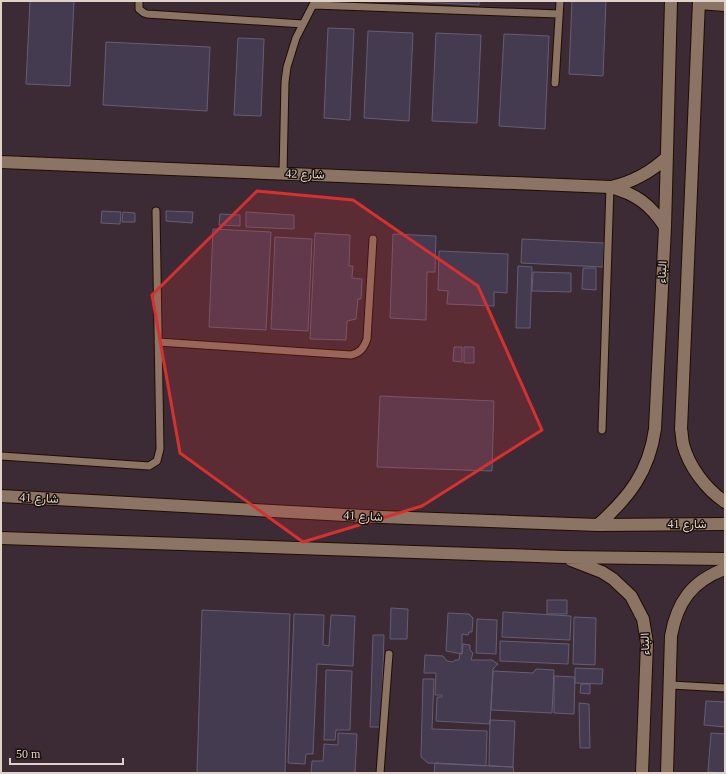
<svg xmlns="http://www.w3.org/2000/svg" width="726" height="774" viewBox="0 0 726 774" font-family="'Times New Roman',Vazirmatn,serif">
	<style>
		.industrial { fill: #3c2b34 }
		.building { fill: #443b51; stroke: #675d74 }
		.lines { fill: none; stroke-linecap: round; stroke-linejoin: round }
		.lane-casing { stroke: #1f0d02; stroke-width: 9 }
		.street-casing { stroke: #1f0d02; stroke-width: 14 }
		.lane { stroke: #8c7464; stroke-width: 7 }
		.street { stroke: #8c7464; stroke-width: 12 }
		.marked { fill: #d63030; fill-opacity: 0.2; stroke: #d63030; stroke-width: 3; stroke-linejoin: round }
		.labels { text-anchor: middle; stroke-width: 3; stroke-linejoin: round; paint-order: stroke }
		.street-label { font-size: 12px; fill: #e0d2c9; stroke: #19100a }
	</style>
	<rect width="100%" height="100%" fill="#382416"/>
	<path class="industrial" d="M1 1H725V773H1Z"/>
	<path class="building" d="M30 1H74L70 86 26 84Z
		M401 1H479V5Z
		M572 1H606L603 76 569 74Z
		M328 28 354 29 350 120 324 118Z
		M368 31 413 33 409 121 364 118Z
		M436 33 481 35 477 123 432 121Z
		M504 34 549 36 545 129 499 126Z
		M238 38 264 39 261 116 234 115Z
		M106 42 210 47 207 111 103 105Z
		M102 211 121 212 120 224 101 223Z
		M166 211 193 212 192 223 166 221Z
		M123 212 135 213V222H122Z
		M246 212 294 215V229L246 227Z
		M220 214 240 215V226L219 225Z
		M213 229 271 232 266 330 209 327Z
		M315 233 350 235 349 266H353L352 278 362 279 361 299H358L356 319 347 321 346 340 310 339Z
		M393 234 436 236 435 272H427L426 320 390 318Z
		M275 237 312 239 308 331 271 329Z
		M522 239 604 243 603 267 521 263Z
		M439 251 508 254 507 293 494 292V306L447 304 448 291 438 290Z
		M518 266 532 267 530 328H516Z
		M583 268H596V290L582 289Z
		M533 272 571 273V292L532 291Z
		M454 347H462V362L453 361Z
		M464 347H474V363H464Z
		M380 396 494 401 492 471 377 467Z
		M547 600H567V614H547Z
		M391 608 408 609 407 639H390Z
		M202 610 290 614 285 773H197Z
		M503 612 571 616 570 640 502 637Z
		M448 613 469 614 473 618 472 632H469L468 635 462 634V654L446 651Z
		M294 614 324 615 323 645 329 646 331 615 355 616 353 666 317 664 313 754H306L305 764 288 763Z
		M574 617 596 618 595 665 573 664Z
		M477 619 497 620 496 654 476 653Z
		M373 635H384L381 727H370Z
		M500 641 569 644 568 664 500 661Z
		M463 644 470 645V650L473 653 471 660H492L498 664 493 669 490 724 436 721 437 697H442V695H435L436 673H424L425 655 443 656 447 661 453 662 455 660H459L460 653 462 654Z
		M575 668 603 669 602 684 575 683Z
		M536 669 554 670 552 713 491 710 493 671 533 673Z
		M326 670 352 671 350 730H336L335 740H324Z
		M554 676 575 677 574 714 554 713Z
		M423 679H434L432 729 487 731 486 766 428 763 421 757Z
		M581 684H590V694L580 693Z
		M706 701 725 702V727L704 725Z
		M579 703 589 704 590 748H580Z
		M490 720 515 721 513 767 489 766Z
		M338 733 357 734 355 773H311L312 761H323L324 744 338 745Z
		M711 733 725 734V773L708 772Z
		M435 763 513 767 514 773H434Z"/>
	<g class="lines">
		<g class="lane-casing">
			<path id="lane" d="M139 1V9L144 13 147 14 303 24
				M314 5 559 14
				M555 83 560 1
				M283 173 285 82 287 67 296 38 315 1
				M158 342 351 355C360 353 364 348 367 339L373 239
				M602 430 610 187
				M1 456 149 466 157 461 160 449 156 211
				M671 685 725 688
				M380 773 389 654"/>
		</g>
		<g class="street-casing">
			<path id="street" d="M699 1 681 429C682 434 682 439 683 444 689 467 706 489 725 502
				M699 3 725 5
				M1 162 610 187C636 194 650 204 665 227
				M611 187C633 182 650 173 667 157
				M1 496 382 517 598 525 725 524
				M598 525C629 497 649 472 655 429L665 227 671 1
				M1 538 564 557 725 559
				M571 560 602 572 613 579 631 596 643 619 647 643 642 773
				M667 773 671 636C677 602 692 581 725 569"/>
		</g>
		<use href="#lane" class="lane"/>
		<use href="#street" class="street"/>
	</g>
	<path class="marked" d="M257 191 353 200 478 286 542 430 422 506 303 542 180 453 152 295Z"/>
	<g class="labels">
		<g class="street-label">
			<text transform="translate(305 174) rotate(2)" y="4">شارع 42</text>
			<text transform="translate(662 272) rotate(-87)" y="4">البناء</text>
			<text transform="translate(39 498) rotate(3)" y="4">شارع 41</text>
			<text transform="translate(363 516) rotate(3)" y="4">شارع 41</text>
			<text x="687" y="528">شارع 41</text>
			<text transform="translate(645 644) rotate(-92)" y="4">البناء</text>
		</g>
	</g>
	<rect width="726" height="774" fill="none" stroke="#e0d2c9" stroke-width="4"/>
	<path d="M10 758v6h113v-6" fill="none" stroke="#e0d2c9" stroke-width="2"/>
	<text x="16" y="758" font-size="12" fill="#e0d2c9" stroke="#19100a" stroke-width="3" paint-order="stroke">50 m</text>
</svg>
